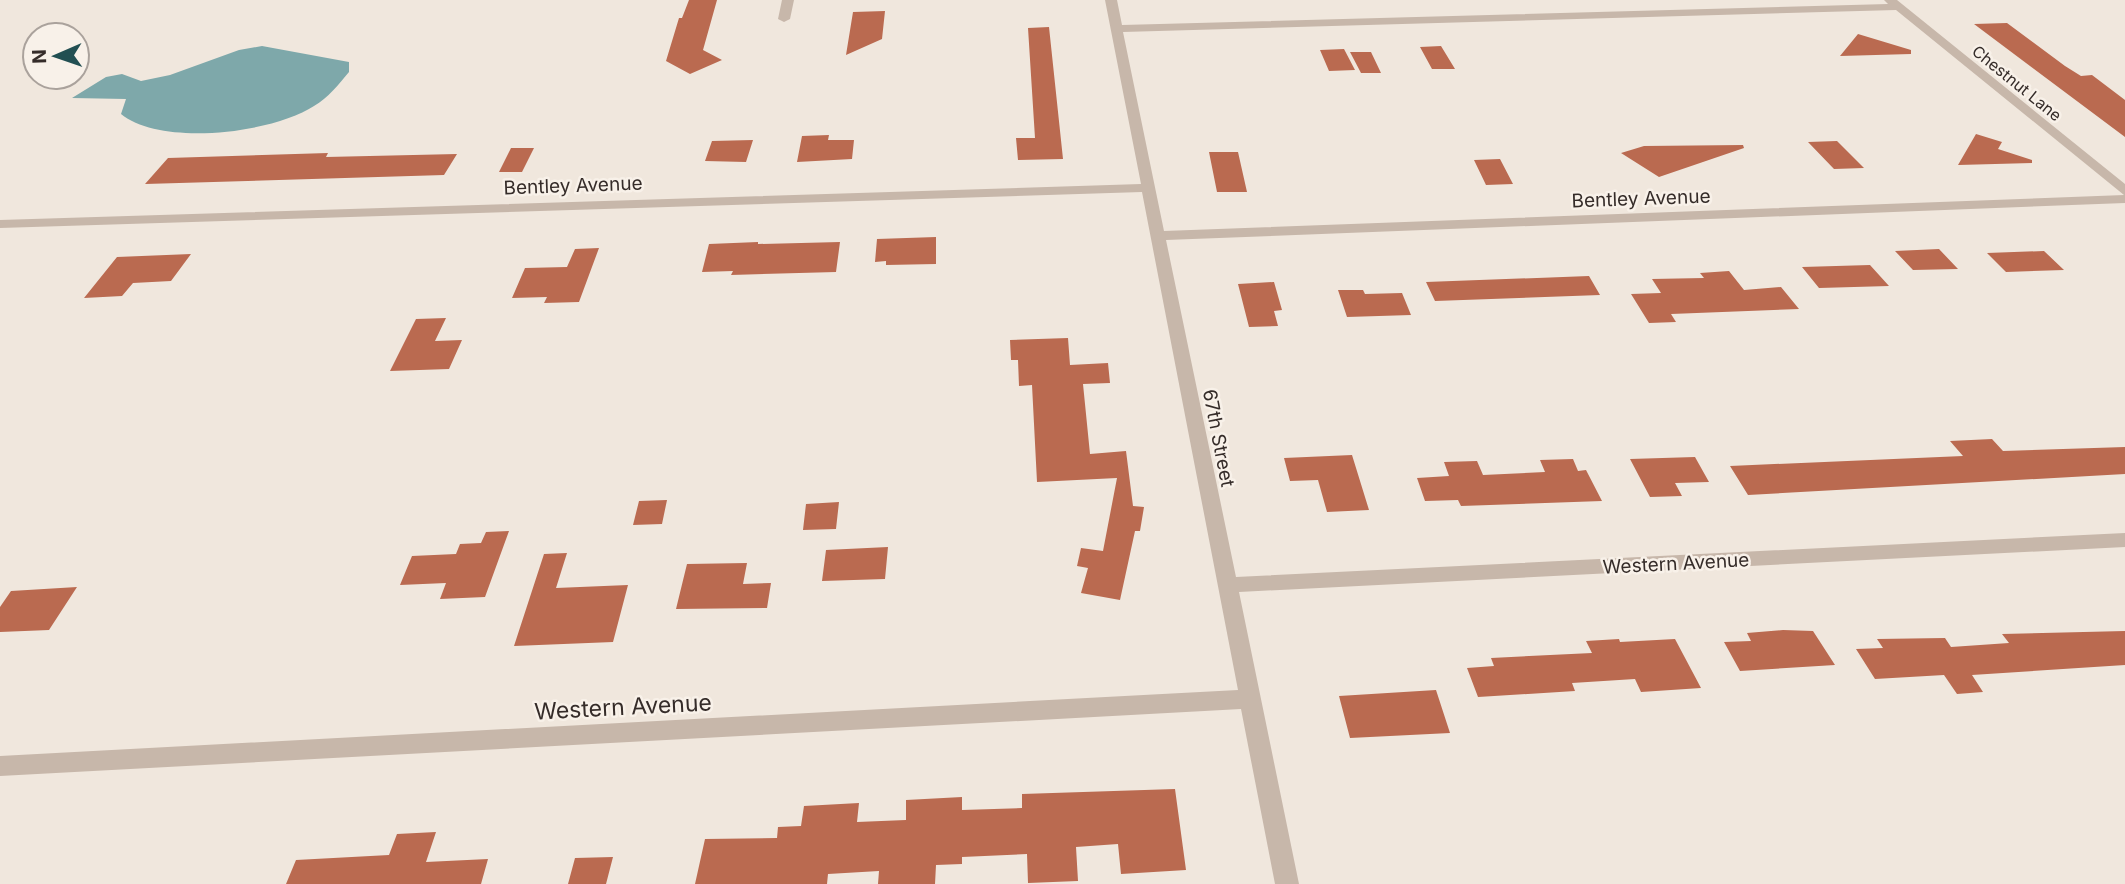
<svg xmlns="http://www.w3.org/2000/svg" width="2125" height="884" viewBox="0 0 2125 884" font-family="Inter,sans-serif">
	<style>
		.water { fill: #7ea8aa }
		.building { fill: #ba6a50 }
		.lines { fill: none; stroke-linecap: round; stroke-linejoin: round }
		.minor { fill: #c7b7aa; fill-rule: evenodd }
		.labels { text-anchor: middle; stroke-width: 5; stroke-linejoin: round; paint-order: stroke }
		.far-street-label { font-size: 16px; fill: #352c29; stroke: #f8f1e9 }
		.street-label { font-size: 19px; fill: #352c29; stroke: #f8f1e9 }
		.near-street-label { font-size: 23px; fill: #352c29; stroke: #f8f1e9 }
	</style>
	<rect width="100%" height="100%" fill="#f0e7dd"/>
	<path class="water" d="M262 46 349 62V72C339 84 328 98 314 106 273 133 161 147 121 114L126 99 72 98 106 77 122 74 141 81 170 75 239 50Z"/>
	<path class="building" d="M689 0H717L703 50 722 60 690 74 666 61 679 18H682Z
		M885 11 882 39 846 55 853 12Z
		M2007 23 2065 66 2081 76 2092 75 2125 100V137L1974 24Z
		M1049 27 1063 159 1018 160 1016 138H1035L1028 28Z
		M1858 34 1911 50V54L1840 56Z
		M1441 46 1455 69H1432L1420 47Z
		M1344 49 1355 70 1329 71 1320 50Z
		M1350 52H1371L1381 73H1361Z
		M1976 134 2002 142 1998 149 2032 160V163L1958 165Z
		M829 135 828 140H854L852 159 797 162 802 136Z
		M753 140 746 162 705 161 712 141Z
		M1837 141 1864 168 1834 169 1808 142Z
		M1743 145 1744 148 1659 177 1621 153 1644 146Z
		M511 148H534L522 172H499Z
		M1209 152H1238L1247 192H1217Z
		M328 153 326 157 457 154 444 175 145 184 168 158Z
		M1500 159 1513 184 1486 185 1474 160Z
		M936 237V264L886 265V261L875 262 877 239Z
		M758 242V244L840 242 836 272 731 275 733 271 702 272 709 244Z
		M599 248 579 302 544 303 547 297 512 298 525 268 567 267 575 249Z
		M1939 249 1958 269 1913 270 1895 251Z
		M2044 251 2064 270 2006 272 1987 253Z
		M191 254 171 281 133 283 122 296 84 298 117 257Z
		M1870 265 1889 286 1819 288 1802 267Z
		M1729 271 1744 290 1781 287 1799 309 1671 314 1676 322 1649 323 1631 294 1661 293 1652 279 1704 278 1700 273Z
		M1589 276 1600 295 1435 301 1426 282Z
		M1274 282 1282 310 1274 311 1278 326 1249 327 1238 284Z
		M1338 290H1363L1365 294 1402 293 1411 315 1347 317Z
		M446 318 435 341 462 340 449 369 390 371 416 319Z
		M1068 338 1070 365 1108 363 1110 383 1083 384 1090 454 1126 451 1133 506 1144 507 1140 531H1135L1120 600 1081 593 1088 568 1077 566 1081 548 1103 551 1117 478 1037 482 1032 385 1019 386 1018 360H1011L1010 340Z
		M1992 439 2003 451 2125 447V474L1748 495 1730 466 1963 456 1950 441Z
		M1352 455 1369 510 1327 512 1318 480 1290 481 1284 458Z
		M1695 457 1709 482 1675 483 1682 496 1650 497 1630 459Z
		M1573 459 1578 471 1586 470 1602 501 1461 506 1458 500 1425 501 1417 478 1449 476 1444 462 1477 461 1483 475 1545 472 1540 460Z
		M667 500 662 524 633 525 639 501Z
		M839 502 836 529 803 530 806 504Z
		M509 531 485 597 440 599 446 583 400 585 412 556 456 554 460 544 481 543 486 532Z
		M888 547 885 579 822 581 826 550Z
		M567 553 556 588 628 585 613 642 514 646 544 554Z
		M747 563 743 584 771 583 767 608 676 609 687 564Z
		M77 587 49 630 0 632V607L11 591Z
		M1783 630 1813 631 1835 665 1740 671 1724 642 1751 641 1747 633Z
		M2125 631V665L1972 675 1983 692 1957 694 1944 675 1875 679 1856 649 1883 648 1877 639 1945 638 1951 647 2009 643 2002 634Z
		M1619 639 1620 642 1675 639 1701 688 1641 692 1635 679 1572 683 1575 691 1478 697 1467 668 1494 666 1491 658 1592 653 1586 641Z
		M1436 690 1450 733 1350 738 1339 696Z
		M1175 789 1186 870 1121 874 1118 844 1076 847 1078 881 1028 883 1027 854 962 857V864L936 865 935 884H878L879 871 828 874 827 884H695L705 839 777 838 778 827 801 826 804 806 859 803 857 822 906 820V800L962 797V810L1022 808V794Z
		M436 832 426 862 488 859 481 884H286L296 860 389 855 397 834Z
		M613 857 606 884H568L575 858Z"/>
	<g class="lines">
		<path class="minor" d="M782 0H794L790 19 784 22 778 19Z
			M1105 0H1117L1122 25 1888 4 1884 0H1897L2125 184V203L1166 240 1236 577 2125 533V547L1239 592 1299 884H1275L1241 709 0 776V756L1238 690 1142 192 0 228V220L1141 184ZM1896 10 2124 195 1164 231 1123 32Z"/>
	</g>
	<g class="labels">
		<g class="far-street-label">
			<text transform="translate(2017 83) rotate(39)" y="6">Chestnut Lane</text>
		</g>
		<g class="street-label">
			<text transform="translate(573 185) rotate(-2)" y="7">Bentley Avenue</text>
			<text transform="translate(1641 198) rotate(-2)" y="7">Bentley Avenue</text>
			<text transform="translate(1219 438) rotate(79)" y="7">67th Street</text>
			<text transform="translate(1676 563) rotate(-3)" y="7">Western Avenue</text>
		</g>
		<g class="near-street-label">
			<text transform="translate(623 707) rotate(-3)" y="8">Western Avenue</text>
		</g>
	</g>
	<g transform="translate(56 56) rotate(268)"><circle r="33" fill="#f8f1e9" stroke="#aaa29c" stroke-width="2"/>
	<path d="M0-5L12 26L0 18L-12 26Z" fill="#224f52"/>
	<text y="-10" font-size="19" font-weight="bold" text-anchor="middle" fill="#352c29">N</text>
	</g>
</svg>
